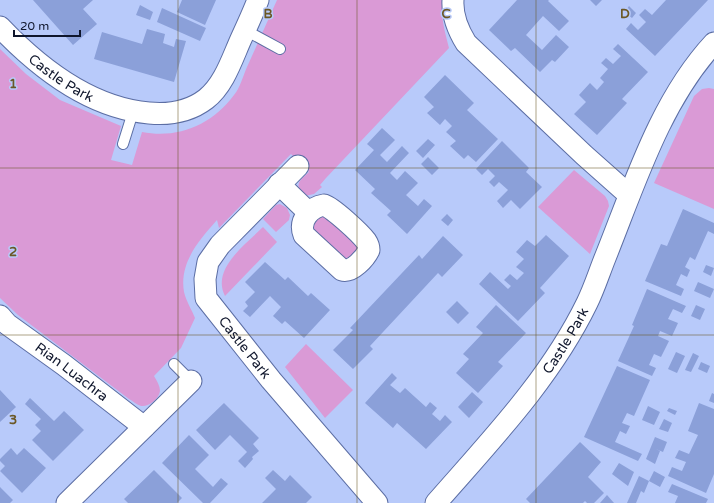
<svg xmlns="http://www.w3.org/2000/svg" width="714" height="503" viewBox="0 0 714 503" font-family="'Varela Round',sans-serif">
	<style>
		.green { fill: #da9ad6 }
		.building { fill: #8ba0d9 }
		.lines { fill: none; stroke-linecap: round; stroke-linejoin: round }
		.lane-casing { stroke: #5c6ea4; stroke-width: 12 }
		.street-casing { stroke: #5c6ea4; stroke-width: 23 }
		.lane { stroke: #fff; stroke-width: 10 }
		.street { stroke: #fff; stroke-width: 21 }
		.grid { fill: none; stroke: #6b5826; stroke-width: 1; stroke-opacity: 0.55 }
		.labels { text-anchor: middle; stroke-width: 3; stroke-linejoin: round; paint-order: stroke }
		.street-label { font-size: 14px; fill: #0f162c; stroke: #b8cafa }
		.grid-label { font-size: 13px; text-anchor: middle; font-weight: bold; fill: #6b5826; stroke: #b8cafa; stroke-width: 3; stroke-linejoin: round; paint-order: stroke }
	</style>
	<rect width="100%" height="100%" fill="#b8cafa"/>
	<path class="green" d="M277 0H443C440 16 445 32 449 48L326 178 320 185 322 187 314 194 305 196C294 186 298 181 309 172L291 154 219 228 217 220C199 240 179 263 184 292 186 301 192 310 195 318L181 348 154 376C157 381 160 386 160 391 159 399 149 407 141 406 137 405 133 401 129 399L18 315 0 298V49L26 74 60 100 121 126 111 160 132 165 142 132C178 139 212 125 234 95 240 88 243 76 247 67 257 45 267 22 277 0Z
		M709 88 714 89V209L654 183 694 96 702 89Z
		M574 170 605 196 608 201 609 206 590 254 538 207Z
		M280 204 287 208 290 215 289 220 276 232 263 219 276 205Z
		M320 215 330 218 357 246V252L345 261 312 232V221Z
		M263 227 277 242 225 296C211 269 246 244 263 227Z
		M306 344 353 390 325 418 285 367Z"/>
	<path class="building" d="M33 0H93L83 9 97 24 73 45Z
		M182 0H216L205 25 177 12Z
		M517 0H549L548 1 569 21 559 31 543 16 526 35 542 50 556 35 569 47 555 62 552 60 540 72 515 48 511 51 489 30Z
		M590 0H602L596 6Z
		M666 0H708L655 56 626 29 631 23 638 30 646 22 639 15 645 9 652 15Z
		M140 5 153 12 150 20 136 15Z
		M629 6 636 13 632 18 625 12Z
		M162 8 206 28 200 41 157 22Z
		M147 29 165 34 163 43 174 47 176 39 186 41 174 82 94 59 102 32 142 44Z
		M618 44 648 72 622 99 627 103 597 135 574 114 586 102 579 95 590 83 597 90 604 82 600 78 608 69 601 63 606 58 613 64 621 56 613 49Z
		M445 75 474 103 467 110 498 139 476 162 468 155 464 159 450 146 456 141 446 132 452 126 445 119 440 125 427 113 434 107 424 97Z
		M382 128 395 140 380 155 387 162 402 146 409 153 390 173 397 180 405 171 418 183 406 195 418 206 424 199 432 206 407 234 387 215 391 211 371 193 375 189 355 170 374 150 367 144Z
		M428 139 435 145 423 158 416 151Z
		M502 141 529 168 526 172 542 187 520 209 511 200 503 208 497 201 508 190 499 182 494 187 489 182 495 176 488 169 482 175 476 169Z
		M428 157 439 168 432 175 421 164Z
		M683 209 714 223V234L708 231 695 260 690 257 685 267 690 270 687 277 681 274 676 285 684 289 681 296 645 281 661 244 667 246Z
		M447 214 453 220 448 226 441 220Z
		M546 235 569 256 540 288 545 293 518 321 479 284 490 272 508 289 511 286 504 280 510 274 517 280 524 273 516 267 524 259 516 252 527 240 535 246Z
		M443 236 463 255 442 277 438 273 370 346 373 349 353 369 333 350 353 330 350 328 419 255 422 259Z
		M265 262 285 280 288 277 308 296 311 293 330 310 304 338 285 321 282 324 273 316 281 307 270 296 250 317 243 311 248 306 245 302 255 292 245 282Z
		M706 265 714 268 711 276 703 272Z
		M698 282 714 289 710 298 694 291Z
		M647 289 686 306 682 313 673 309 668 319 678 323 672 336 660 331 658 336 669 341 661 357 654 354 649 365 656 368 652 376 618 361 634 326 632 325Z
		M457 301 469 313 458 324 446 312Z
		M496 305 526 333 498 362 503 366 478 393 456 373 469 359 463 354 483 333 476 327Z
		M696 305 705 309 700 320 691 316Z
		M676 352 685 356 677 373 668 369Z
		M693 353 699 356 691 372 685 370Z
		M701 362 710 366 707 373 698 369Z
		M617 366 650 380 634 416 627 413 622 423 630 426 626 434 620 431 615 442 642 454 638 461 584 437Z
		M392 373 397 378 390 385 400 393 405 388 426 407 430 402 437 408 432 414 440 421 445 415 452 422 426 449 397 423 393 428 365 403Z
		M0 390 16 407 0 422Z
		M472 392 483 402 469 418 458 407Z
		M712 393 714 394V403L709 401Z
		M30 398 54 421 64 411 84 430 53 461 32 440 41 431 35 425 41 419 25 404Z
		M224 403 259 438 253 444 259 451 252 457 253 459 245 468 238 461 247 452 230 435 215 450 196 430Z
		M699 403 714 409V474L706 493 668 476 672 467 682 471 686 462 675 458 679 450 689 454 698 435 688 431Z
		M648 406 660 412 654 425 642 420Z
		M669 408 677 411 675 415 667 411Z
		M664 419 672 423 668 432 659 429Z
		M189 435 209 455 195 469 213 487 221 478 228 484 210 503H203L162 463Z
		M655 437 667 442 663 452 656 449 660 451 655 464 646 459Z
		M580 442 601 462 588 477 604 493 594 503H587L585 501 583 503H530L526 499Z
		M11 448 17 455 24 448 46 468 22 493 0 471 5 466 0 461V459Z
		M619 463 634 472 628 486 612 474Z
		M154 470 182 498 177 503H128L124 499Z
		M273 470 285 481 290 475 312 497 306 503H262L276 489 265 478Z
		M654 471 665 477 660 487 649 481Z
		M639 476 649 481 644 493 641 491 636 503H627Z
		M672 484 708 499 706 503H675L678 496 668 492Z
		M0 487 13 500 10 503H0Z
		M607 495 614 503H600Z"/>
	<g class="lines">
		<g class="lane-casing">
			<path id="lane" d="M245 30 280 49
				M123 144 133 112
				M174 364 191 381"/>
		</g>
		<g class="street-casing">
			<g id="street">
				<path d="M453 0C452 16 458 30 466 43L584 155 629 195"/>
				<path id="s1" d="M0 27C40 69 90 108 149 113 170 115 189 112 206 99 224 85 232 59 241 39 247 26 253 13 258 0"/>
				<path id="s2" d="M298 166 220 245 208 262 205 279 206 298 271 380 377 503"/>
				<path d="M279 184 308 212"/>
				<path d="M324 205C333 208 360 233 366 241 368 244 369 247 369 250 365 258 352 273 342 270L304 235C298 220 311 207 324 205Z"/>
				<path id="s3" d="M0 316 7 324 64 365 144 427"/>
				<path d="M67 503 191 381"/>
				<path id="s4" d="M436 503C491 440 550 379 587 303 594 289 599 273 605 258 634 186 660 101 714 43"/>
			</g>
		</g>
		<use href="#lane" class="lane"/>
		<use href="#street" class="street"/>
	</g>
	<path class="grid" d="M178 0V503M357 0V503M536 0V503M0 168H714M0 335H714"/>
	<g class="labels">
		<g class="street-label">
			<text dy="5" stroke="none"><textPath href="#s1" startOffset="80">Castle Park</textPath></text>
			<text dy="5" stroke="none"><textPath href="#s4" startOffset="208">Castle Park</textPath></text>
			<text dy="5" stroke="none"><textPath href="#s2" startOffset="231">Castle Park</textPath></text>
			<text dy="5" stroke="none"><textPath href="#s3" startOffset="91">Rian Luachra</textPath></text>
		</g>
	</g>
	<g class="grid-label">
		<text x="268" y="18">B</text>
		<text x="446" y="18">C</text>
		<text x="625" y="18">D</text>
		<text x="13" y="88">1</text>
		<text x="13" y="256">2</text>
		<text x="13" y="424">3</text>
	</g>
	<path d="M14 30v6h66v-6" fill="none" stroke="#0f162c" stroke-width="2"/>
	<text x="20" y="30" font-size="12" fill="#0f162c" stroke="#b8cafa" stroke-width="3" paint-order="stroke">20 m</text>
</svg>
